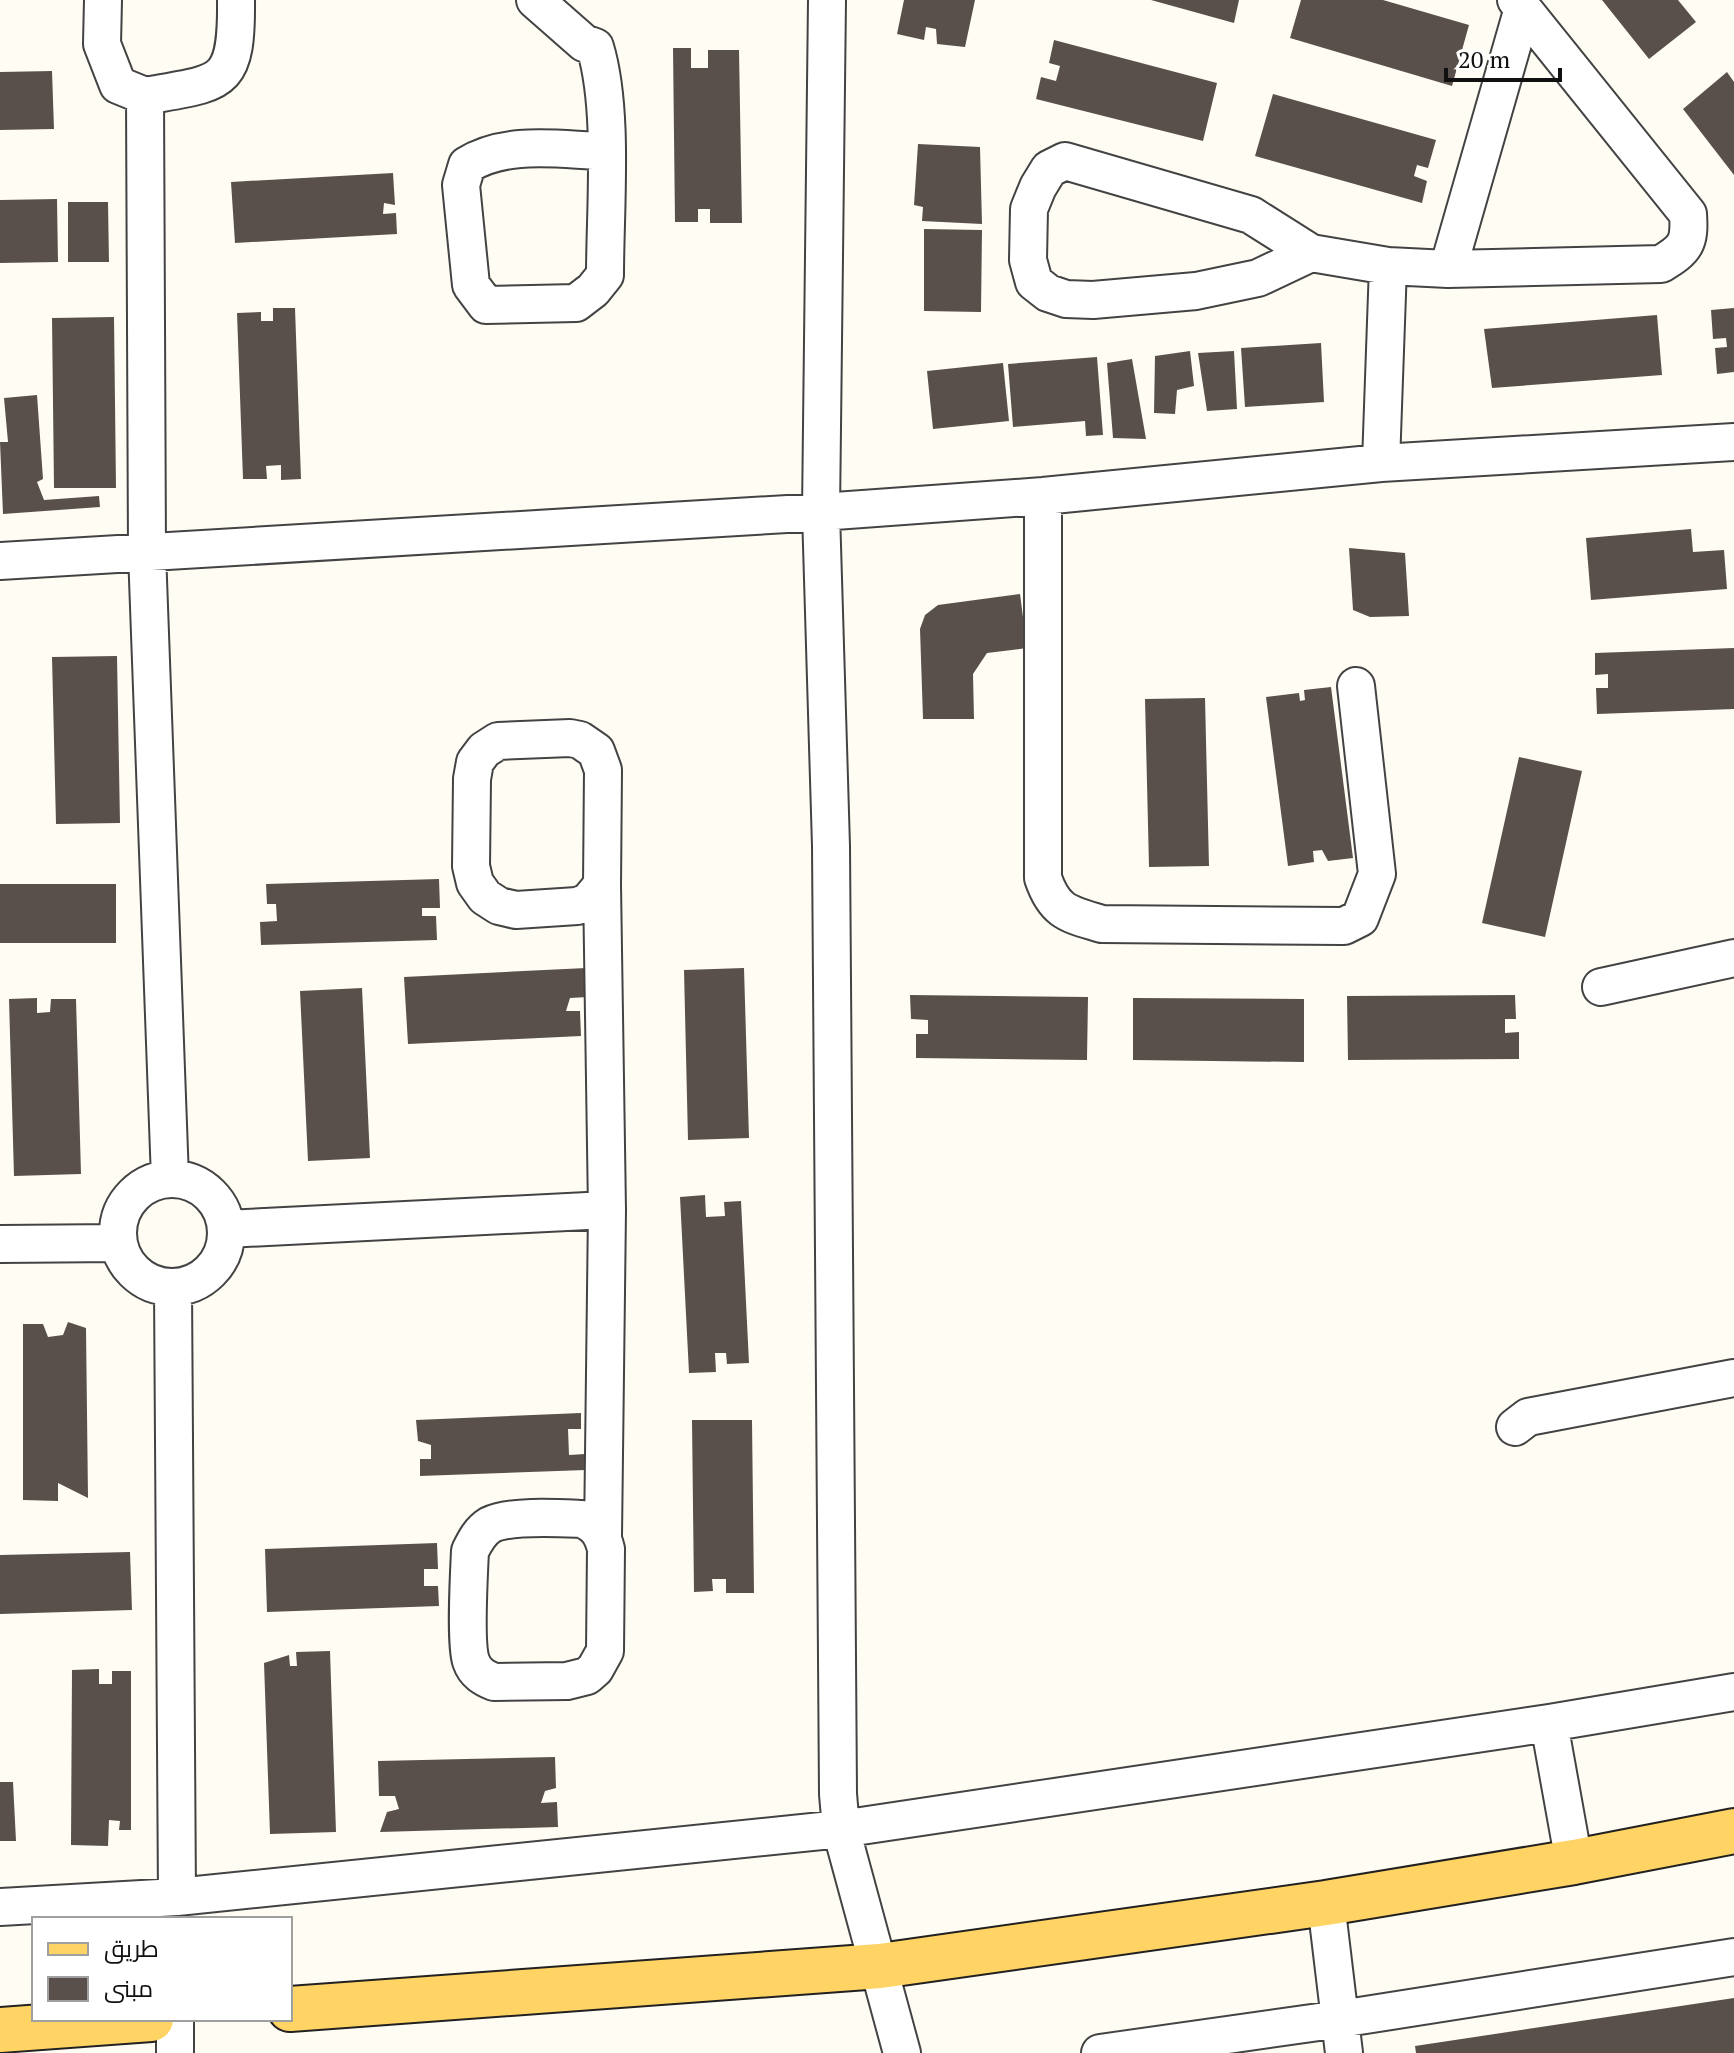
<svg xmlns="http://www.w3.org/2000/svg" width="1734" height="2053" viewBox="0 0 1734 2053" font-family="'PT Serif',Cairo,serif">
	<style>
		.building { fill: #5a504b }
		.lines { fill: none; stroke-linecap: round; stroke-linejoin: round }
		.minor-casing { stroke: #434343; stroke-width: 40 }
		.primary-casing { stroke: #212121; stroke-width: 48 }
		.minor { stroke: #fff; stroke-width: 36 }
		.primary { stroke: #ffd364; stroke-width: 44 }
	</style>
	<rect width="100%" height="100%" fill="#fffcf4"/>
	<path class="building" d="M904 0H975L965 47 937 44 936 29 926 27 924 40 897 34Z
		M1151 0H1239L1234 23Z
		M1301 0H1383L1469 25 1452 86 1290 38Z
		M1602 0H1678L1696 22 1649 59Z
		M1054 40 1217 83 1203 141 1036 99 1041 77 1056 81 1060 66 1049 63Z
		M673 48H691V68H708V50H739L742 223H710V209H698V222H675Z
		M52 71 54 129 0 130V72Z
		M1727 72 1734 82V175L1683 109Z
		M1273 94 1436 140 1428 168 1417 165 1414 176 1427 181 1422 203 1255 156Z
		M918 144 980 147 982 224 922 221 923 207 914 205Z
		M393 173 395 205 384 203 383 214 396 213 397 234 235 243 231 182Z
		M57 199 58 262 0 263V200Z
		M68 202H108L109 262H68Z
		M924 229 982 230 981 312 924 311Z
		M273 308H295L301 479 281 480V465L266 466 267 479H243L237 313 261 312V321H273Z
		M1734 308V372L1717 374 1715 348 1727 347 1726 338 1713 339 1711 310Z
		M1657 315 1662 375 1492 388 1484 329Z
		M114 317 116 488H54L52 318Z
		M1321 343 1324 402 1245 407 1241 348Z
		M1190 351 1194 386 1177 390 1175 414 1154 413 1155 356Z
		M1234 351 1237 409 1207 411 1198 353Z
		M1097 357 1103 435 1086 436 1085 421 1013 427 1008 364Z
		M1132 359 1146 439 1113 438 1107 363Z
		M1003 363 1009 421 933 429 927 371Z
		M37 395 43 479 37 482 44 500 99 496 100 507 3 514 0 442H8L4 398Z
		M1691 529 1693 552 1724 550 1727 589 1591 600 1586 538Z
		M1349 548 1405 553 1409 616 1370 617 1353 610Z
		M1020 594 1027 648 987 653 973 674 974 719H923L920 629 925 615 938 605Z
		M1734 648V709L1597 714 1596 688H1608V674L1595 675V653Z
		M117 656 120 823 56 824 52 657Z
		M1331 687 1353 858 1328 861 1322 850 1313 851 1314 862 1288 866 1266 697 1299 693 1300 701 1305 700 1304 690Z
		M1205 698 1209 866 1149 867 1145 699Z
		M1519 757 1582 771 1545 937 1482 923Z
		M439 879 440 908H422V916H436L437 940 261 945 260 922 277 921 276 904H267L266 884Z
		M0 884H116V943H0Z
		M586 968 588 997 570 998 566 1011H580L581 1036 408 1044 404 977Z
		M744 968 749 1138 688 1140 684 970Z
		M362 988 370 1158 308 1161 300 991Z
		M910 995 1088 997 1087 1060 916 1058V1034H928V1020L911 1019Z
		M1515 995 1516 1019H1505V1033L1519 1032V1059L1348 1060 1347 996Z
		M37 998V1013L50 1012 51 999H76L81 1174 14 1176 9 999Z
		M1133 998 1304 999V1062L1133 1060Z
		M705 1195 706 1217 725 1216 724 1202 741 1201 749 1363 727 1364 726 1353H715L716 1372 689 1373 680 1197Z
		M68 1322 86 1328 88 1498 58 1483V1501L23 1500V1324H43L48 1337 63 1335Z
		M581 1413V1429H568L569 1455 585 1454 586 1470 420 1476V1459H431V1445L418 1441 416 1420Z
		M692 1420H752L754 1593H726V1579H712L713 1591 694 1592Z
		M437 1543 438 1569H424V1586H438L439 1606 267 1612 265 1549Z
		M130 1552 132 1610 0 1614V1555Z
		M330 1651 336 1832 270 1834 264 1663 289 1655 290 1666H297L296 1652Z
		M99 1669V1684H112V1671H131V1830H119L120 1821 109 1820 108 1846 71 1845 72 1670Z
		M555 1757 556 1788 545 1791 541 1803 557 1802 558 1827 380 1832 387 1812 399 1809 395 1796H379L378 1761Z
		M0 1782H13L16 1841H0Z
		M1734 1998V2053H1416L1415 2046Z"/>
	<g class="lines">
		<g class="minor-casing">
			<path id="minor" d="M103 0 102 44 118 85 145 96 147 552 170 1179
				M535 0 584 43 595 47C614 109 605 208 605 275L593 290 576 303 486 305 471 285 461 185 467 165C507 140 560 150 605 151
				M827 0 821 512 831 846 838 1794 841 1829 902 2053
				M145 96C223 82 237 87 236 0
				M1311 253 1251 215 1065 161 1049 169 1038 187 1029 209 1028 260 1034 282 1048 293 1066 299 1093 300 1196 291 1258 278 1311 253 1388 266 1448 269 1661 264C1686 249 1690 243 1688 214L1516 0
				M1448 269 1523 8
				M1381 463 1388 266
				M1043 496V878C1055 913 1069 914 1102 924L1344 926 1360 918 1377 874 1356 686
				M0 561 821 512 1043 496 1381 463 1734 442
				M570 738 580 740 596 751 603 770 602 885 588 902 577 906 516 910 499 906 485 897 475 883 471 866 472 779 475 762 484 750 498 741Z
				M602 885 607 1210 603 1536
				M1601 987 1734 958
				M118 1233a54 54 0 1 1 108 0a54 54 0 1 1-108 0Z
				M226 1229 607 1210
				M0 1244 118 1243
				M173 1288 177 1897
				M1515 1427 1528 1417 1734 1378
				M582 1519C597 1526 602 1533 606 1549L605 1651 595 1669 587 1676 567 1681 494 1682C484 1678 475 1673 471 1661 465 1644 469 1572 470 1551 475 1541 480 1531 490 1525 510 1515 559 1518 582 1519Z
				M1549 1723 1574 1862
				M1326 1903 1344 2053
				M0 1907 177 1897 841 1829 1549 1723 1734 1692
				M175 2053V2019
				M1100 2053 1340 2019 1734 1957"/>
		</g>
		<g class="primary-casing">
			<path id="primary" d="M290 2009 880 1966 1326 1903 1574 1862 1734 1831
				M0 2030 151 2019"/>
		</g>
		<use href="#minor" class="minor"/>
		<use href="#primary" class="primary"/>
	</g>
	<rect x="32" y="1917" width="260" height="104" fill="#ffffff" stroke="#9f9f9f" stroke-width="2"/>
	<rect x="48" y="1943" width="40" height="12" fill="#ffd364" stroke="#9f9f9f" stroke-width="2"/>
	<text x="104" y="1957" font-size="24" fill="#101010">طريق</text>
	<rect x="48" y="1977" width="40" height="24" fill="#5a504b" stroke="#9f9f9f" stroke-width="2"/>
	<text x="104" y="1997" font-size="24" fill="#101010">مبنى</text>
	<path d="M1446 68v12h114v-12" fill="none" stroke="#101010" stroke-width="4"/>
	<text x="1458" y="68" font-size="24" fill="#101010" stroke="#ffffff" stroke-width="6" paint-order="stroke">20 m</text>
</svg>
